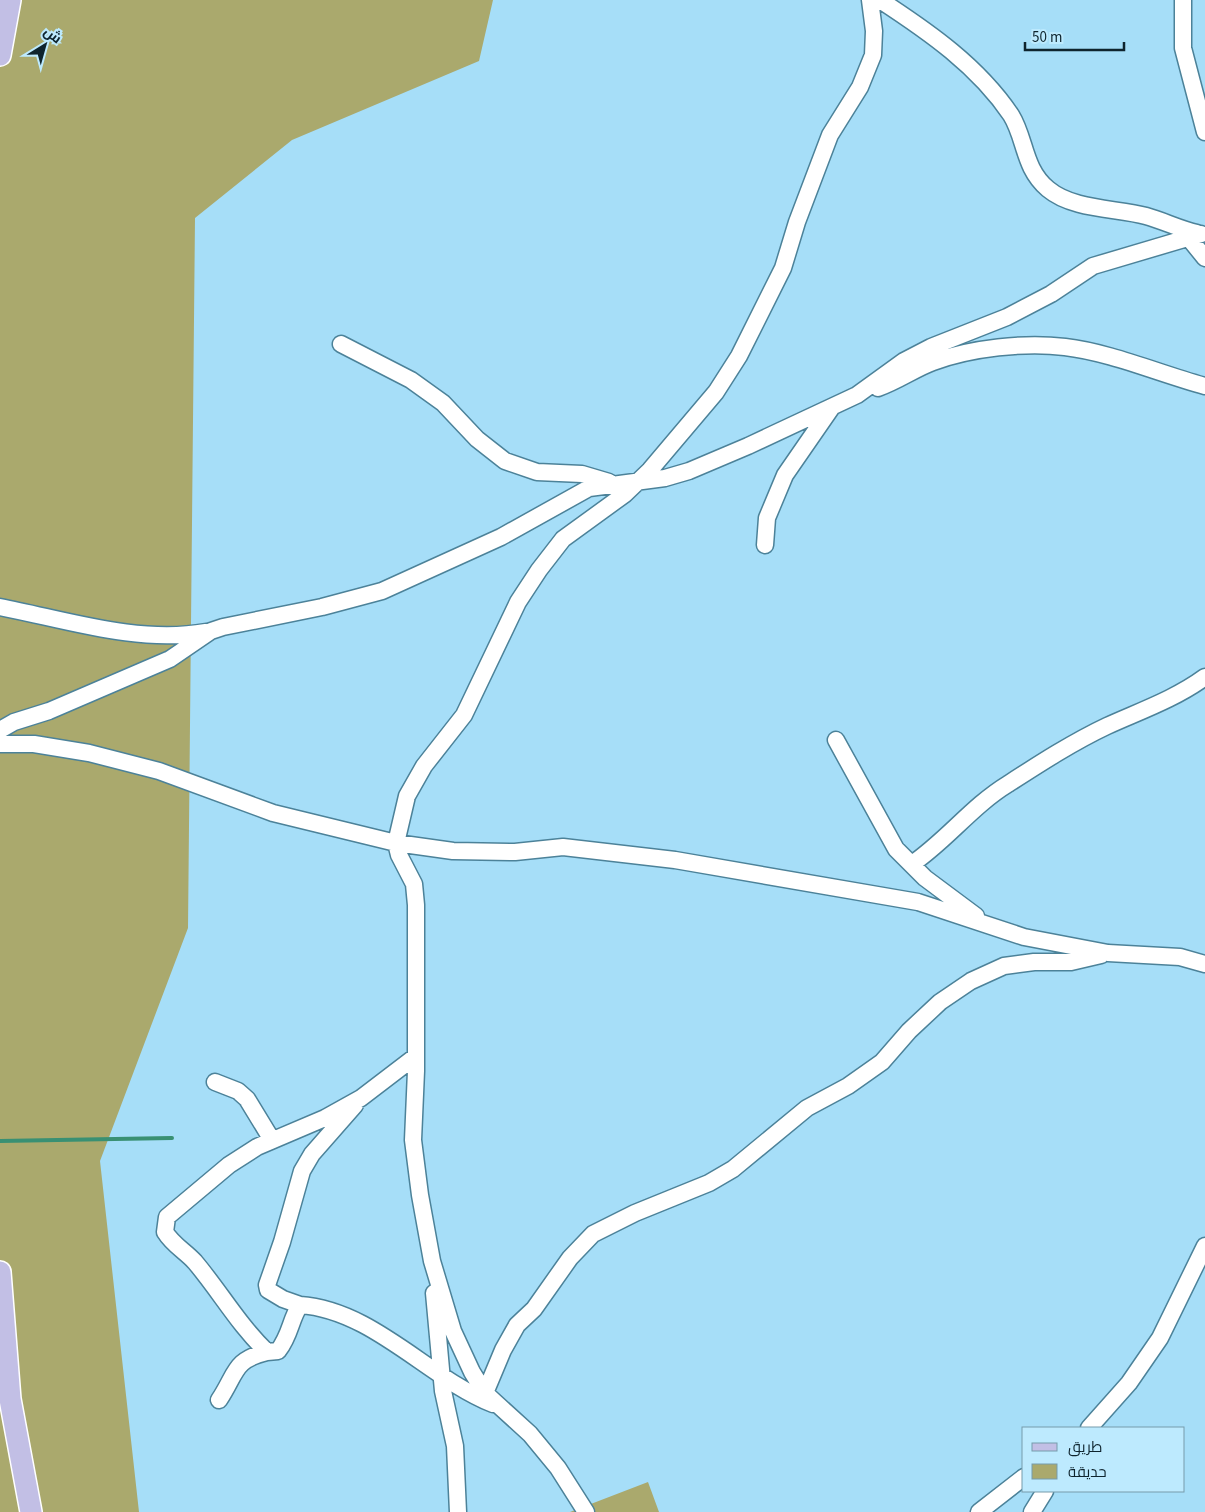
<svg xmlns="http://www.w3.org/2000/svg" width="1205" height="1512" viewBox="0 0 1205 1512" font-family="'Source Sans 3',Cairo,sans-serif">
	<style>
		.green { fill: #aaa96d }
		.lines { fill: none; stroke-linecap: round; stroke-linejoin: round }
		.stream { stroke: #399073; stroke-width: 4 }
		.minor-casing { stroke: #4c8299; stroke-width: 19 }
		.major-casing { stroke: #fff; stroke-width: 24 }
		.minor { stroke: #fff; stroke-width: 16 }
		.major { stroke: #c2bfe5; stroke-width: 21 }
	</style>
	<rect width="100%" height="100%" fill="#a6def8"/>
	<path class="green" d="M0 0H493L479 61 292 140 195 218 188 928 100 1161 139 1512H0Z
		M648 1482 659 1512H570Z"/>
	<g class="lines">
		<path class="stream" d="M0 1141 172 1138"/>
		<g class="minor-casing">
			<path id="minor" d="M880 0C929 32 978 66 1011 115 1026 139 1023 168 1048 189 1073 210 1116 208 1146 216 1164 221 1179 229 1197 233
				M1183 0V48L1205 132
				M1188 237 1205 258
				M341 344 411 380 443 403 477 439 505 461 537 472 582 474 609 482
				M878 388C898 381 916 368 933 362 971 348 1025 342 1065 347 1109 352 1161 374 1205 386
				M765 545 767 518 785 475 832 407
				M0 607C67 620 138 644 206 632
				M0 730 14 722 49 711 170 659 211 631 223 627 322 607 382 591 501 537 589 488 665 478 689 471 748 446 857 395 904 361 931 347 1007 317 1051 294 1093 266 1201 234
				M836 740 896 849 925 878 976 916
				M0 744H34L89 753 159 771 273 813 396 843 453 851 515 852 563 847 675 860 918 902 1024 937 1108 953 1180 957 1205 964
				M912 864C947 840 972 806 1008 784 1039 764 1073 742 1107 726 1140 711 1175 699 1205 677
				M416 1056 361 1098 325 1118 257 1147 229 1165 167 1217 165 1232C173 1245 185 1251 195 1262 221 1293 238 1324 267 1352L278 1351C291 1334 290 1320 300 1305 373 1310 428 1378 493 1404
				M215 1082 238 1091 247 1099 272 1140
				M434 1293 443 1391 455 1446 458 1512
				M300 1305 283 1299 268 1290 267 1285 282 1242 302 1171 312 1154 355 1105
				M485 1393 503 1350 517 1325 534 1309 570 1258 593 1234 635 1213 709 1183 733 1169 807 1108 848 1086 882 1062 909 1031 940 1002 971 981 1004 966 1034 962H1071L1101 955
				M219 1400C237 1373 233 1360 267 1352
				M1089 1428 1129 1383 1160 1338 1205 1246
				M586 1512 558 1468 530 1434 485 1393 472 1372 453 1331 432 1261 420 1195 413 1140 416 1071V905L414 884 399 855 396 843 407 796 424 766 464 715 518 602 539 570 563 539 625 494 650 470 716 392 739 356 783 268 797 222 830 135 860 87 873 55 874 31 870 0
				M979 1512 1024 1477
				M1032 1512 1045 1491"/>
		</g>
		<g class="major-casing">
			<path id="major" d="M0 55 10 0
				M0 1272 10 1399 31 1512"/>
		</g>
		<use href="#minor" class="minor"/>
		<use href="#major" class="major"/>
	</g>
	<rect x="1022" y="1427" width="162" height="65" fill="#bdeafe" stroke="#779bab"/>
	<rect x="1032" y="1443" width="25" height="8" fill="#c2bfe5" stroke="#779bab"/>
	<text x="1068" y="1452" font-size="15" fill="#0e242e">طريق</text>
	<rect x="1032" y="1464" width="25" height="15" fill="#aaa96d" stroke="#779bab"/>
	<text x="1068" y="1477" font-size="15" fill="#0e242e">حديقة</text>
	<g transform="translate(45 45) rotate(37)" stroke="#bdeafe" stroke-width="4" paint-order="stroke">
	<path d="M0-4L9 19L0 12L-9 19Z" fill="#0e242e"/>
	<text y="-8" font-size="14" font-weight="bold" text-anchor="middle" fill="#0e242e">ش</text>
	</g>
	<path d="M1025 42v8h99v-8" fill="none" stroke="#0e242e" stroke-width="2.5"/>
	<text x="1032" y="42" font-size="15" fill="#0e242e" stroke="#bdeafe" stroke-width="4" paint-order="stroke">50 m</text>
</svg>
